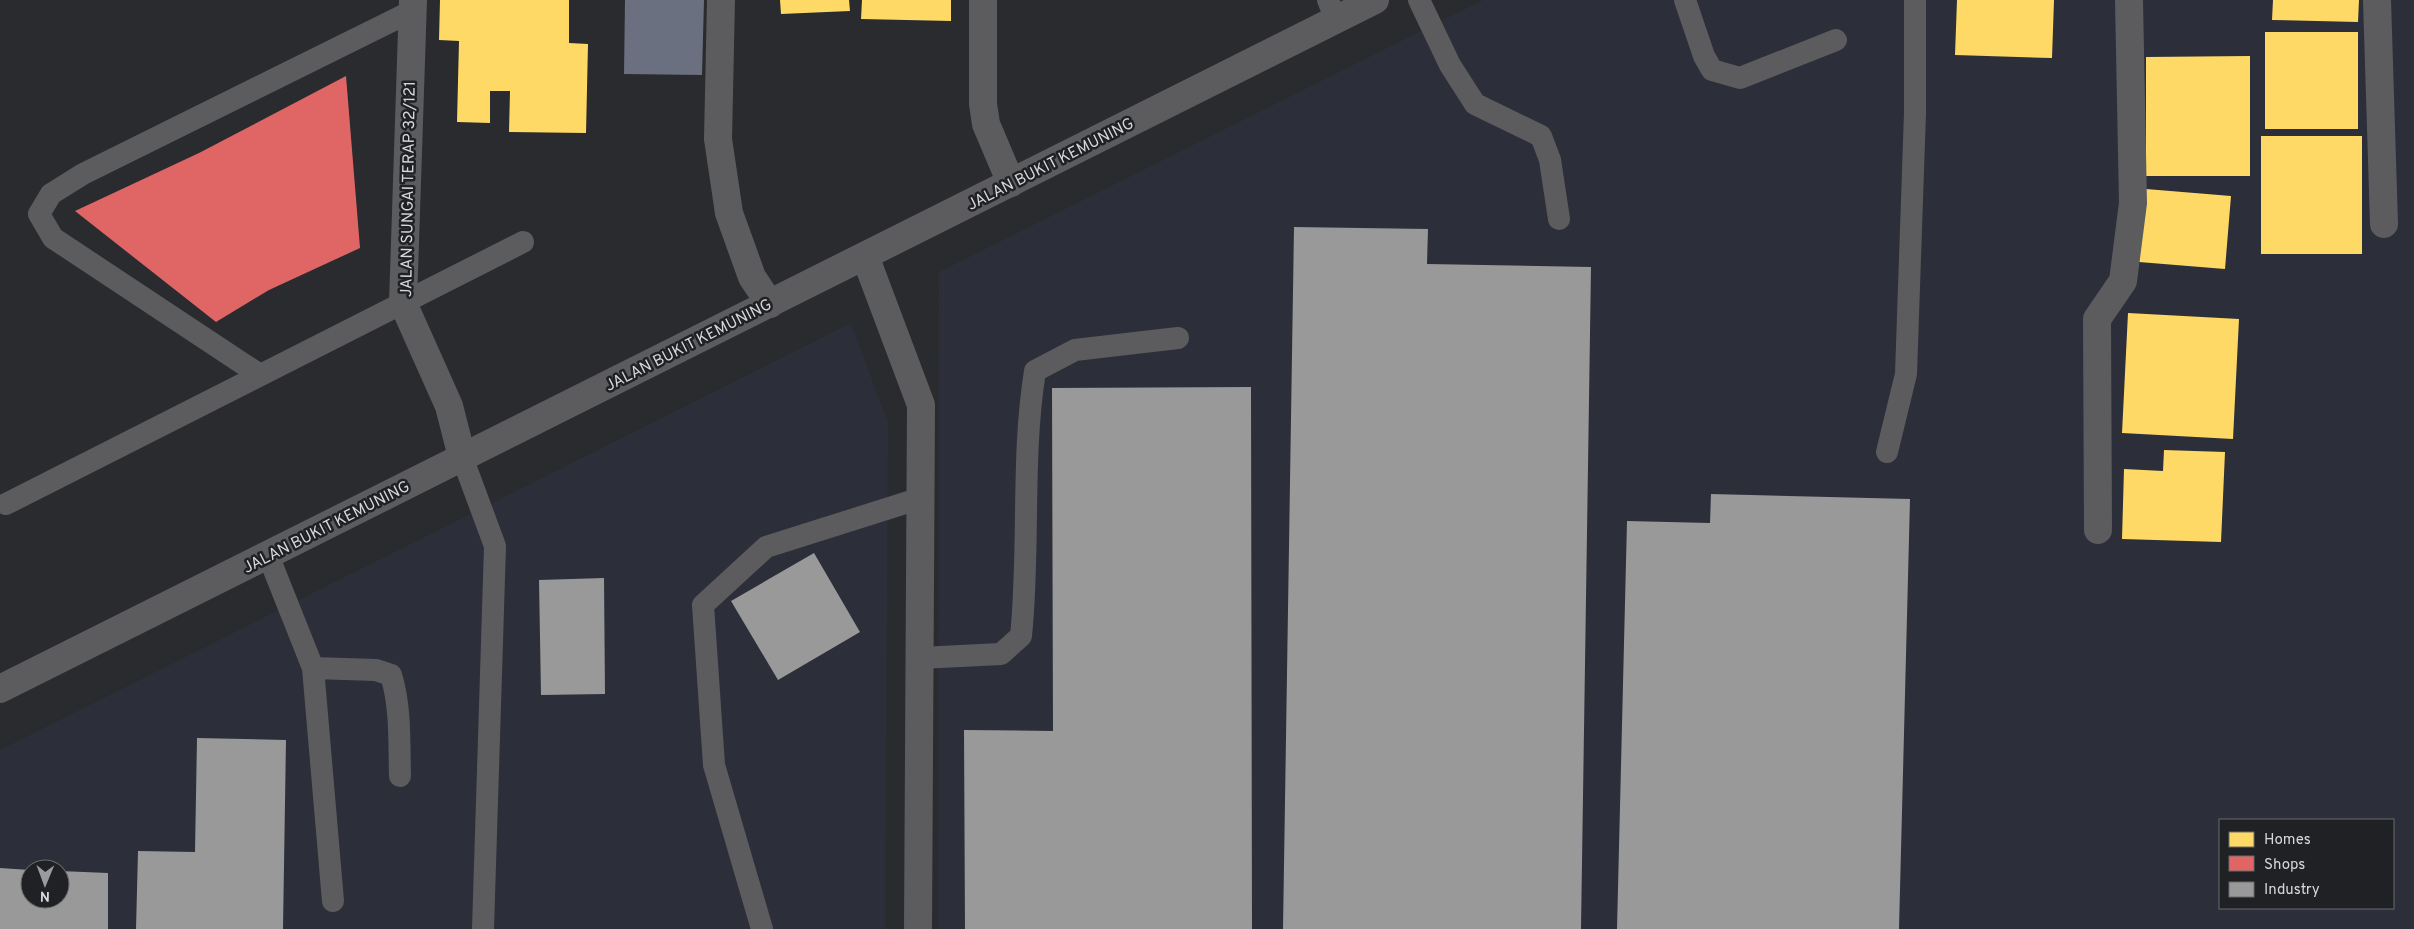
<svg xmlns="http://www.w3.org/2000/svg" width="2414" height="929" viewBox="0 0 2414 929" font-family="Overpass,sans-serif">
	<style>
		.built { fill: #2c2f39; fill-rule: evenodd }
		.homes { fill: #ffd966 }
		.shops { fill: #e06666 }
		.industry { fill: #999 }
		.building { fill: #6a707f }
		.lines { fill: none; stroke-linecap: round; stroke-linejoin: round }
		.lane { stroke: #5c5c5e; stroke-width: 22 }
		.street { stroke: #5c5c5e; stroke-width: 28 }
		.secondary { stroke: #5c5c5e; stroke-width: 28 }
		.labels { text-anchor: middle; stroke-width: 5; stroke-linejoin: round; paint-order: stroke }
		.street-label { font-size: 16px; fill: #d6d7da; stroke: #1f2125 }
	</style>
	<rect width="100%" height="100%" fill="#292b2e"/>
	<path class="built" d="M1483 0H2414V929H938L939 272ZM2220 820H2393V908H2220Z
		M851 323 888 423 885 929H0V750ZM30 869H60V899H30Z"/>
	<path class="homes" d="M440 0H569V43L588 44 586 133 509 132 510 91H490V123L457 122 459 41 439 40Z
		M780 0H849L850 11 781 14Z
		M862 0H951V21L861 19Z
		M1957 0H2054L2052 58 1955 55Z
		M2273 0H2359L2358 22 2272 20Z
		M2265 32H2358V129H2265Z
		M2250 56V176H2146V57Z
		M2261 136H2362V254H2261Z
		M2146 189 2231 196 2225 269 2139 262Z
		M2128 313 2239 319 2233 439 2122 433Z
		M2164 450 2225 452 2221 542 2122 539 2124 469 2163 471Z"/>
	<path class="shops" d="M346 76 360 248 269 290 216 322 75 211 199 153Z"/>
	<path class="industry" d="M1294 227 1428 229 1427 264 1591 267 1581 929H1283Z
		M1251 387 1252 929H965L964 730 1053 731 1052 388Z
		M1711 494 1910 499 1899 929H1617L1627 521 1710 523Z
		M814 553 860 632 778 680 731 601Z
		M604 578 605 694 541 695 539 580Z
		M197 738 286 740 283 929H136L138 851 195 852Z
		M0 868 30 870V899H60V871L108 873V929H0Z"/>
	<path class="building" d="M625 0H704L702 75 624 74Z"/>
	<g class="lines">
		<path class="lane" d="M1328 0 1336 20
			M1419 0 1450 65 1475 104 1541 136 1550 160 1559 219
			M1685 0 1704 56 1712 70 1740 78 1836 40
			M260 375 53 238 39 214 51 194 83 174 412 11
			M1887 452 1906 374 1915 113V0
			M462 457 495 546 483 929
			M6 504 523 242
			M268 555 313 668 376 670 391 675C401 707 399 742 400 776
			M920 658 1001 654 1021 636C1030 548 1021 458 1035 371L1075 350 1178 338
			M313 668 333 901
			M762 929 714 765 703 605 766 547 921 498"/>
		<path class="street" d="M413 0 403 303 449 406 462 457
			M721 0 718 139 729 213 752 277 770 304
			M983 0V104L986 124 1011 183
			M2377 0 2384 224
			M865 256 921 405 918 929
			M2098 530 2097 319 2123 281 2133 203 2129 0"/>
		<path class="secondary" d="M0 689 1375 0"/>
	</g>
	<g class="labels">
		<g class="street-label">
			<text transform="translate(1050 163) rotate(-27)" y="6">JALAN BUKIT KEMUNING</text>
			<text transform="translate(407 189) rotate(-89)" y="6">JALAN SUNGAI TERAP 32/121</text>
			<text transform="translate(688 344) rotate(-27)" y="6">JALAN BUKIT KEMUNING</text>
			<text transform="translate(326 526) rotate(-27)" y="6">JALAN BUKIT KEMUNING</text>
		</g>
	</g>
	<rect x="2219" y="819" width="175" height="90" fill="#1f2125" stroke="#686a6d"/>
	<rect x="2229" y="832" width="25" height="15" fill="#ffd966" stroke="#686a6d"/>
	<text x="2264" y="844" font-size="15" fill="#d6d7da">Homes</text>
	<rect x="2229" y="856" width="25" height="15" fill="#e06666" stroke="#686a6d"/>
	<text x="2264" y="869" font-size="15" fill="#d6d7da">Shops</text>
	<rect x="2229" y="882" width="25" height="15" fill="#999999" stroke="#686a6d"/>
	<text x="2264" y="894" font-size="15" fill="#d6d7da">Industry</text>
	<g transform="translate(45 884) rotate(181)"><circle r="24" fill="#1f2125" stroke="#686a6d"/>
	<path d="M0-4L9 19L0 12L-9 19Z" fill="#999b9e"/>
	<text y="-8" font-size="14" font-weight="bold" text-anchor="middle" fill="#d6d7da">N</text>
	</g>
</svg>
